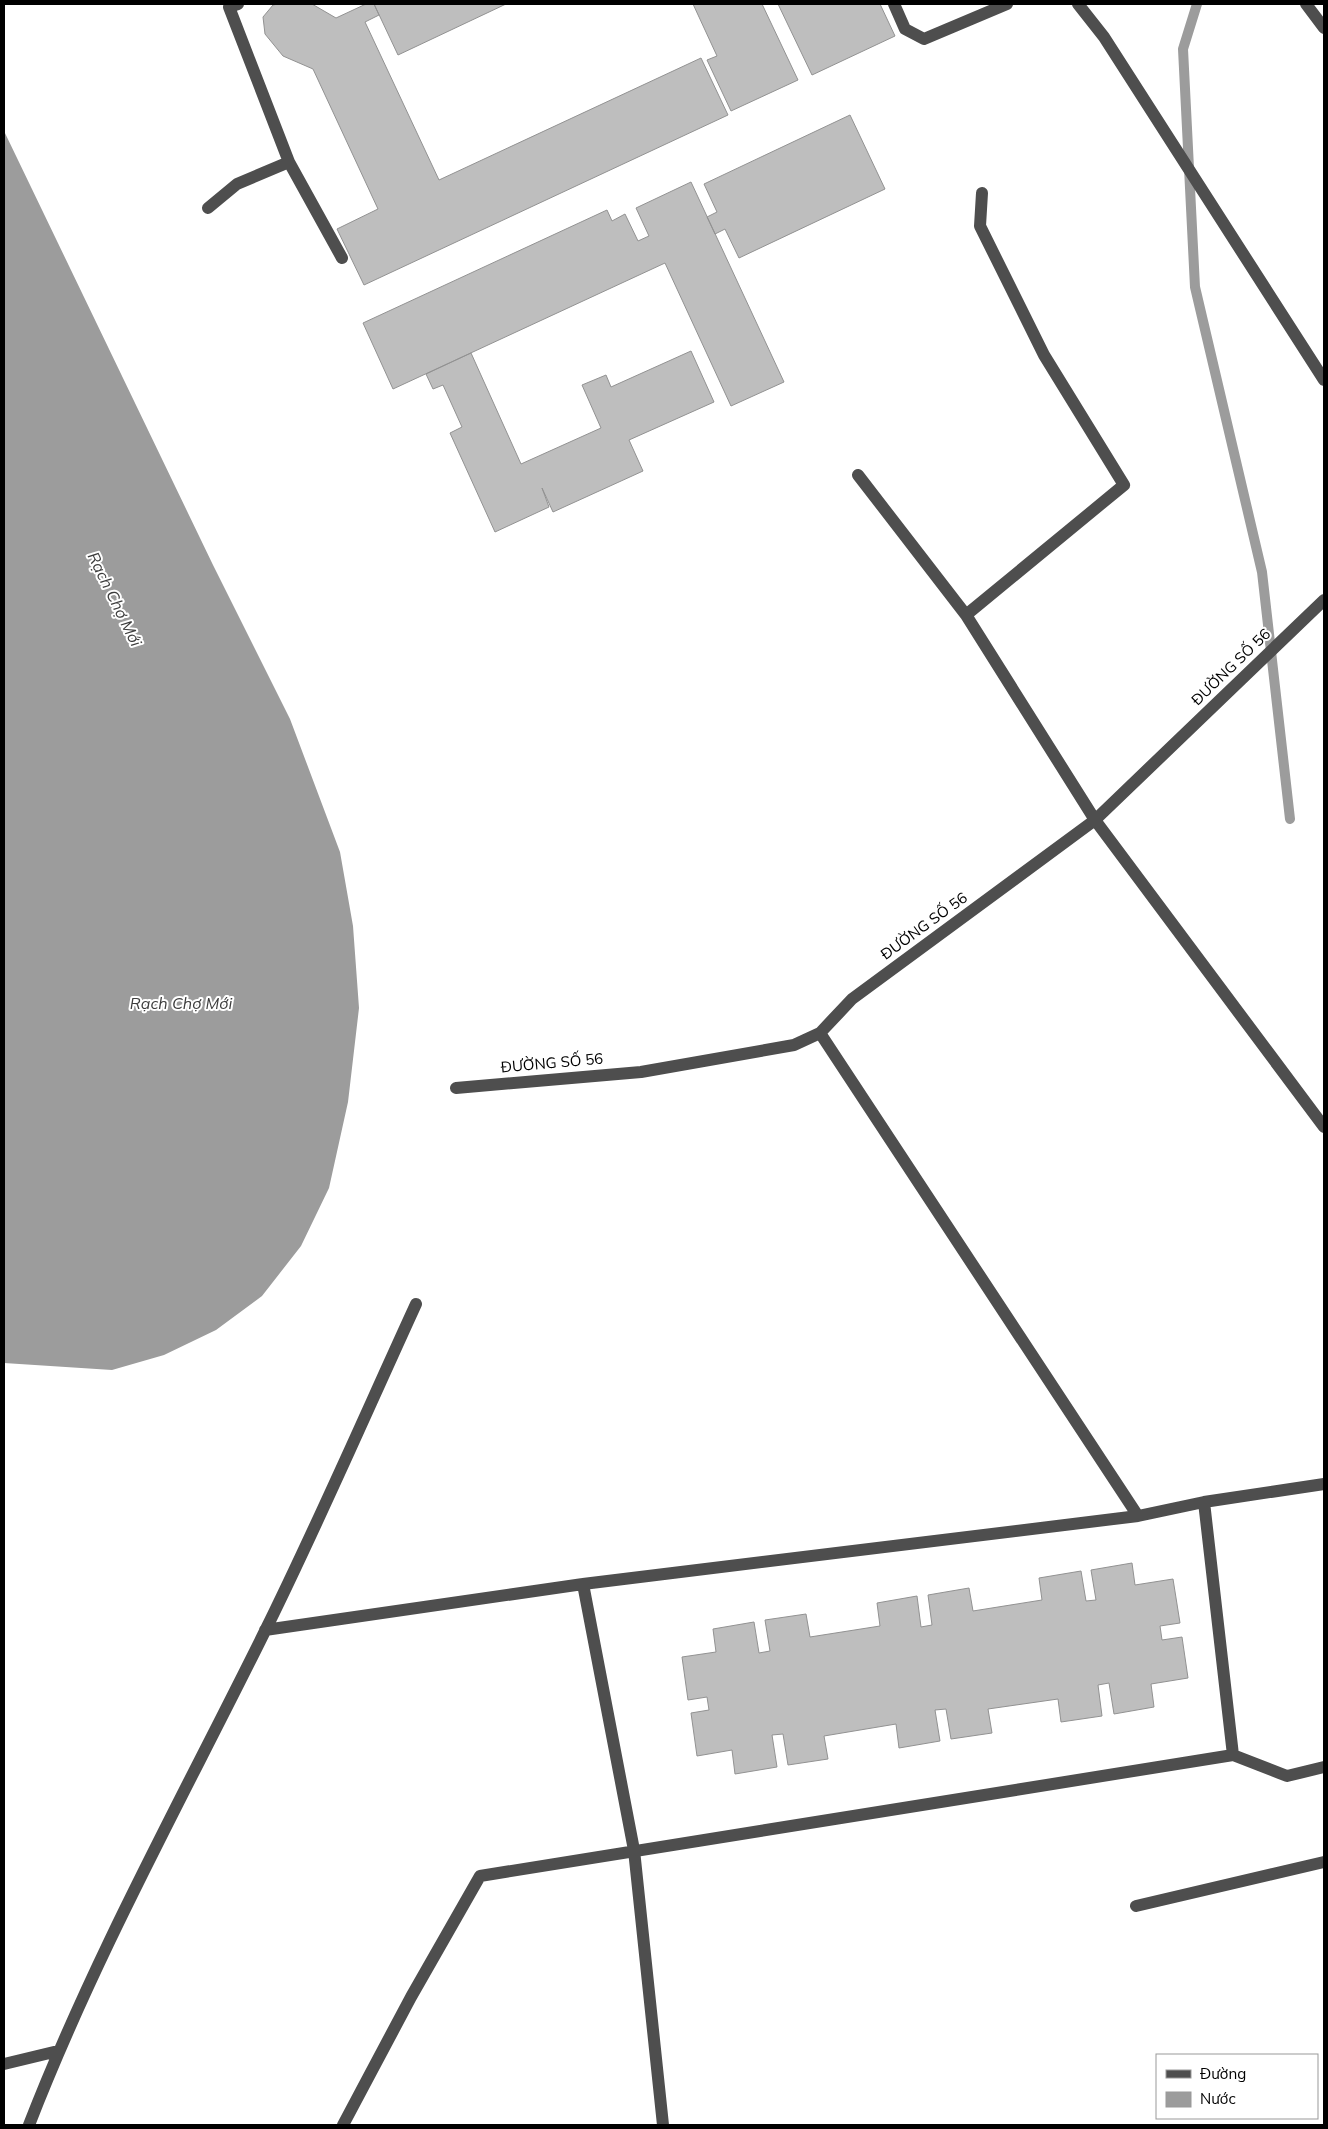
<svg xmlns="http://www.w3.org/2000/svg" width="1328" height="2129" viewBox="0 0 1328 2129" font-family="Mulish,sans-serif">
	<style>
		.water { fill: #9c9c9c }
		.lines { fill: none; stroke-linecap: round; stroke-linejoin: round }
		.stream { stroke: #9c9c9c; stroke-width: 10 }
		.building { fill: #bebebe; stroke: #929292 }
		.minor { stroke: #4e4e4e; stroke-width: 12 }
		.labels { text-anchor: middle; stroke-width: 4; stroke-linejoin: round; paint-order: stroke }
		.street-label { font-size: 15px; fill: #000; stroke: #fff }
		.water-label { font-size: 16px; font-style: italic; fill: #3d3d3d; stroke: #fff }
	</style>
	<rect width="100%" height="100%" fill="#fff"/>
	<path class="water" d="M4 131 213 565 290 719 340 852 353 926 359 1008 348 1102 329 1188 301 1246 262 1296 216 1330 164 1355 112 1370 4 1363Z"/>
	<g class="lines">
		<path class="stream" d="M1197 4 1183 49 1195 287 1262 572 1290 819"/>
	</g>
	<path class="building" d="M278 4H312L336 18 366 4H374L379 15 365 22 439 180 701 58 728 115 364 285 337 229 378 209 313 69 283 56 265 34 263 17 273 5Z
		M374 4H506L398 55Z
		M693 4H762L798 80 731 111 707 60 717 56Z
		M778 4H880L895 36 812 75Z
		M850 115 885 189 739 258 725 229 715 234 707 217 717 212 704 184Z
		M691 182 784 382 731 406 665 263 393 389 363 323 607 210 612 221 625 214 638 241 649 236 636 208Z
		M691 351 714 402 629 440 643 471 553 512 542 488 549 507 495 532 450 433 462 427 443 385 433 389 426 374 471 353 521 464 601 428 582 385 606 375 611 387Z
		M1132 1563 1135 1585 1173 1579 1180 1623 1160 1626 1162 1640 1182 1637 1188 1678 1151 1684 1154 1707 1114 1714 1109 1683 1098 1685 1102 1716 1061 1722 1058 1699 988 1709 992 1733 951 1739 946 1709 935 1710 940 1741 899 1748 896 1724 824 1736 828 1759 788 1765 783 1734 772 1735 777 1767 735 1774 732 1750 697 1756 691 1713 709 1710 707 1697 688 1700 682 1657 716 1652 713 1629 754 1622 759 1653 770 1651 765 1620 806 1614 810 1637 880 1626 877 1603 917 1596 921 1627 932 1625 928 1595 969 1588 973 1611 1042 1600 1039 1578 1081 1571 1086 1601 1096 1600 1091 1570Z"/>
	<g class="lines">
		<path class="minor" d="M894 4 905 29 924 39 1007 4
			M1078 4 1104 37 1324 380
			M1306 4 1324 28
			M289 162 342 258
			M982 193 980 226 1044 355 1124 485 966 615 1095 820 1324 1127
			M208 208 237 184 289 162 229 7 238 4
			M858 475 966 615
			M820 1033 1138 1516
			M456 1088 641 1072 794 1045 820 1033 852 999 1095 820 1324 600
			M1204 1502 1233 1755
			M583 1584 634 1850 663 2125
			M265 1630 583 1584 1138 1516 1204 1502 1324 1484
			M1233 1755 1287 1776 1324 1767
			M1136 1906 1324 1862
			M4 2064 58 2051
			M29 2125C95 1955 184 1795 265 1631 318 1524 366 1413 416 1304
			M343 2125 411 1997 480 1876 1233 1755"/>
	</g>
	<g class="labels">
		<g class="street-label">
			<text transform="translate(1231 667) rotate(-44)" y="5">ĐƯỜNG SỐ 56</text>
			<text transform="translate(924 926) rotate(-36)" y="5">ĐƯỜNG SỐ 56</text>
			<text transform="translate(552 1063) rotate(-5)" y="5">ĐƯỜNG SỐ 56</text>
		</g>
		<g class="water-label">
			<text transform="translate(115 599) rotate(64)" y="6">Rạch Chợ Mới</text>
			<text x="181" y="1009">Rạch Chợ Mới</text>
		</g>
	</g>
	<rect width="1328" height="2129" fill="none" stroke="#000000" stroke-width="10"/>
	<rect x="1156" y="2054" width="162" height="65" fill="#ffffff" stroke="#999999"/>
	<rect x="1166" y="2070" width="25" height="8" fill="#4e4e4e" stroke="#999999"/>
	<text x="1200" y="2079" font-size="15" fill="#000000">Đường</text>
	<rect x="1166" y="2092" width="25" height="15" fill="#9c9c9c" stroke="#999999"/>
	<text x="1200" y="2104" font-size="15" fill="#000000">Nước</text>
</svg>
